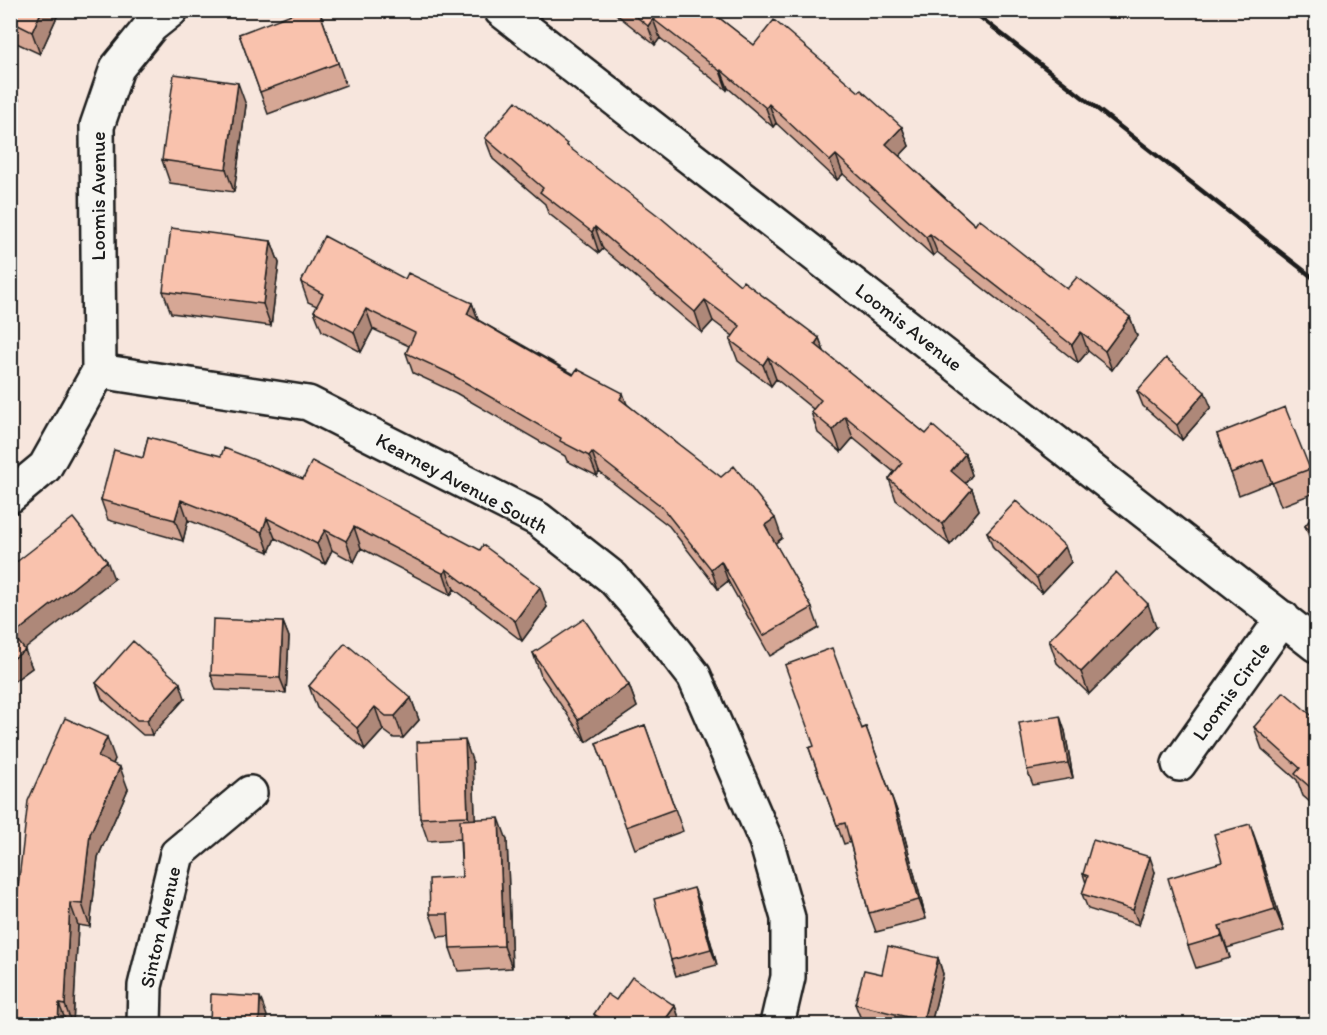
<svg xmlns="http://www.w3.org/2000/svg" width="1327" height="1035" viewBox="0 0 1327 1035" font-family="Itim,sans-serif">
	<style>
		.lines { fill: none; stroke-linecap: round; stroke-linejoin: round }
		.minor-casing { stroke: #1c1c1c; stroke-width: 38 }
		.minor { stroke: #f6f6f2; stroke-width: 33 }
		.rail { stroke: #1c1c1c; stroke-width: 4.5 }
		.wall { fill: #d6a795; stroke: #1c1c1c; stroke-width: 1.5 }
		.shaded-wall { fill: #ae8879; stroke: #1c1c1c; stroke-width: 1.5 }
		.building { fill: #f9c2ad; stroke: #1c1c1c; stroke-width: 1.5 }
		.labels { text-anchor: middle; stroke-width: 4.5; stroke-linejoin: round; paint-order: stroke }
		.street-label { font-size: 20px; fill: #1c1c1c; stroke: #f6f6f2 }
	</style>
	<rect width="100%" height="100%" fill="#f7e6dd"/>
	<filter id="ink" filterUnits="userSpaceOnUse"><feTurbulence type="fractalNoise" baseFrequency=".0167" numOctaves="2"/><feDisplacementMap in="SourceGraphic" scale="12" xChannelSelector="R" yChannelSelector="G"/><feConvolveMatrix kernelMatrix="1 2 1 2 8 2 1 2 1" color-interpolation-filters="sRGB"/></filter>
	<g filter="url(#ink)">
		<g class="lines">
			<g class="minor-casing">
				<path id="minor" d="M501 10 1316 645
					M99 371 308 403 538 519 613 578 654 625 694 676 766 841 788 918V977L777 1024
					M10 496 45 467 99 371 97 126 117 68 151 26 171 10
					M1179 764 1283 618
					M144 1024 145 986 177 854 250 793"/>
			</g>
			<use href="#minor" class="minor"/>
			<path class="rail" d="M971 10 1316 280"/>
		</g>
		<path class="wall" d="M10 10H60L40 54 10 40Z
			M319 10 346 85 268 114 239 34Z
			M611 10H709L754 45 902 127 909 146 899 156 975 225 1067 289 1130 317 1137 336 1112 370 1088 351 1078 363 937 252 933 256 843 174 837 180 776 123 773 127 728 88 727 90 660 38 655 45Z
			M10 79 19 100V132H10Z
			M246 105 234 192 170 183 162 160Z
			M485 138 567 144 568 147 740 285 819 338 824 352 926 434 965 454 972 475 965 484 972 489 979 510 950 545 896 500 889 479 894 472 853 438 841 452 818 433 811 412 813 409 776 379 771 386 738 361 730 340 733 336 713 321 702 333 603 249 599 253 548 213 545 204 493 159Z
			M10 222 18 242 17 284 10 283Z
			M271 241 279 263 271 326 171 313 163 291Z
			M405 279 472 303 478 320 627 404 782 538 775 543 812 608 819 628 770 656 728 581 718 589 669 526 599 472 597 476 567 461 565 456 456 393 413 373 406 353 409 346 373 329 361 352 322 331 314 311 317 306 308 302 301 282Z
			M1137 391 1211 407 1182 440 1143 406Z
			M1217 434 1310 469 1317 488V492L1281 506 1272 482 1239 495Z
			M148 437 547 607 522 641 454 589 451 595 361 548 354 562 332 550 325 564 275 538 269 552 188 520 183 541 108 520 101 500 143 458Z
			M1317 511V546L1311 541 1305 526Z
			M987 532 1071 562 1042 593 993 548Z
			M10 567 114 579 24 649 32 668 10 684 12 595 10 593Z
			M283 622 289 637 286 693 216 690 211 675Z
			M1156 627 1089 694 1057 663 1049 640Z
			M533 653 629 685 637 707 586 742 541 676Z
			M96 683 185 698 152 735H143L102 699Z
			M309 686 411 698 419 720 403 738H394L383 730 365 750 317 708Z
			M1317 720V808L1303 796 1297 780 1262 749 1254 727Z
			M645 725 683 831 635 849 596 743Z
			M866 727 900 819 926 919 876 932 869 913 850 842 844 844 809 748Z
			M1065 731 1073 778 1033 785 1027 770Z
			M115 759 113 764 128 789 98 857 90 927 78 925 73 1024H10L14 922Z
			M473 763 475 819 507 840 512 968 458 971 450 948 449 936 438 937 430 914 462 877 460 839 428 841 420 818Z
			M1258 846 1284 931 1227 948 1230 958 1196 968 1188 946 1222 862Z
			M1155 872 1139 925 1088 909 1082 894 1086 883 1083 874Z
			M700 903 717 965 676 976 671 960Z
			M938 958 943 974 931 1024H881L861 1019 855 1004 882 974Z
			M616 1000 675 1006 680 1021 678 1024H598L594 1014Z"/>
		<path class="shaded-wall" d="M42 10H60L40 54 32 32Z
			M653 19 660 38 655 45 648 26Z
			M721 70 728 88 727 90 720 71Z
			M12 79 19 100V132L12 112Z
			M238 83 246 105 234 192 226 169Z
			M769 104 776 123 773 127 766 108Z
			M902 127 909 146 893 163 886 144Z
			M836 155 843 174 837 180 830 161Z
			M10 222 18 242 17 284 10 266Z
			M595 227 603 249 599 253 592 232Z
			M930 234 937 252 933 256 926 237Z
			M271 241 279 263 271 326 263 304Z
			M705 300 713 321 702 333 695 312Z
			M472 303 479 322 467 314Z
			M366 309 373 329 361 352 354 332Z
			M1130 317 1137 336 1112 370 1105 351Z
			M1081 332 1088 351 1078 363 1072 345Z
			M819 338 827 359 815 344Z
			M768 357 776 379 771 386 763 365Z
			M1205 392 1211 407 1182 440 1177 425Z
			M623 393 630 413 620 399Z
			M845 416 853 438 841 452 833 430Z
			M592 452 599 472 597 476 589 456Z
			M965 454 972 475 958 492 951 471Z
			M972 489 979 510 950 545 942 524Z
			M181 500 188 520 183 541 175 520Z
			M267 518 275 538 269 552 262 532Z
			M775 518 782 538 773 545 765 525Z
			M354 527 361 548 354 562 346 541Z
			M325 530 332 550 325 564 317 544Z
			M1065 546 1071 562 1042 593 1037 578Z
			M107 561 114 579 20 653 13 635Z
			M721 561 728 581 718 589 711 569Z
			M446 569 454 589 451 595 444 574Z
			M540 587 547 607 522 641 515 621Z
			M1148 604 1156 627 1089 694 1081 672Z
			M283 622 289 637 286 693 280 678Z
			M25 650 32 668 10 684V661Z
			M180 683 185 698 152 735 147 720Z
			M629 685 637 707 586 742 578 720Z
			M411 698 419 720 403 738 395 716Z
			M375 707 383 730 365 750 357 728Z
			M1060 716 1065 731 1073 778 1068 763Z
			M107 737 115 759 106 779 98 757Z
			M465 740 473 763 476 839 468 816Z
			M120 767 128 789 98 857 90 927 82 904 90 834Z
			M893 801 900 819 926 919 919 900Z
			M499 818 507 840 512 968 504 946Z
			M1250 824 1258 846 1284 931 1275 909Z
			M1150 857 1155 872 1139 925 1133 910Z
			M694 888 700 903 717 965 711 949Z
			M70 903 78 925 73 1024H72L65 1005Z
			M1219 926 1227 948 1230 958 1222 936Z
			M938 958 943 974 931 1024H924L923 1021Z
			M260 997 267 1016V1024H259Z
			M59 1004 67 1024H58Z
			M675 1006 680 1021 678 1024H662Z"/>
		<path class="building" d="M10 10H42L32 32 10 21Z
			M302 10H319L338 63 260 92 239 34Z
			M628 10H709L754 45 774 20 859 92 861 90 902 127 886 144 975 225 979 219 1067 289 1077 277 1130 317 1105 351 1081 332 1072 345 930 234 926 237 836 155 830 161 769 104 766 108 721 70 720 71 653 19 648 26Z
			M174 74 238 83 226 169 162 160Z
			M10 79H12V112H10Z
			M516 101 567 144 566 145 660 217 740 285 743 281 819 338 815 344 926 434 933 426 965 454 951 471 972 489 942 524 889 479 902 463 845 416 833 430 811 412 821 400 768 357 763 365 730 340 740 326 705 300 695 312 595 227 592 232 540 192 543 188 485 138Z
			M171 228 271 241 263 304 163 291Z
			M324 236 405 279 408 273 472 303 467 314 573 375 577 369 623 393 620 399 721 477 734 466 775 518 765 525 812 608 763 636 721 561 711 569 661 506 592 452 589 456 560 441 561 438 449 373 406 353 415 333 366 309 354 332 314 311 323 294 301 282Z
			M1166 358 1205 392 1177 425 1137 391Z
			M1285 407 1310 469 1272 483 1263 460 1231 473 1217 434Z
			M148 437 221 456 224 448 303 479 312 461 480 550 483 545 540 587 515 621 446 569 444 574 354 527 346 541 325 530 317 544 267 518 262 532 181 500 175 520 101 500 114 450 143 458Z
			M1016 501 1065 546 1037 578 987 532Z
			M1317 511V535L1305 526Z
			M73 518 107 561 13 635 25 650 10 661V597L17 591 10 583V567Z
			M1116 572 1148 604 1081 672 1049 640Z
			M213 619 283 622 280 678 211 675Z
			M584 619 629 685 578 720 533 653Z
			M133 641 180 683 147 720H137L96 683Z
			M345 643 411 698 395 716H386L375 707 357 728 309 686Z
			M832 648 862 729 866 727 893 801 919 900 869 913 845 823 837 825 809 748 814 746 785 665Z
			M1284 692 1317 720V793L1295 774 1300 768 1254 727Z
			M1060 716 1068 763 1027 770 1019 723Z
			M65 718 107 737 98 757 120 767 90 834 82 904 70 903 65 1005 59 1004 58 1024H10V922H14L28 801Z
			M645 725 675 809 626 827 596 743Z
			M465 740 468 816 420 818 417 742Z
			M499 818 504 946 450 948 448 914H430L429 879 462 877 460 820Z
			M1250 824 1275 909 1219 926 1222 936 1188 946 1168 878 1222 862 1214 834Z
			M1093 840 1150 857 1133 910 1082 894 1088 876 1083 874Z
			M694 888 711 949 671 960 654 899Z
			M888 946 938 958 923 1021 855 1004 864 970 882 974Z
			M632 977 675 1006 662 1024H609L594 1014 607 994 616 1000Z
			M211 994 260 997 259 1024H210Z
			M860 1019 867 1024H855Z"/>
	</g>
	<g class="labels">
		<g class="street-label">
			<text transform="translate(98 196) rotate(-90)" y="7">Loomis Avenue</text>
			<text transform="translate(909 327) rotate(38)" y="7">Loomis Avenue</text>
			<text transform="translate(462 483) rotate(28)" y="7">Kearney Avenue South</text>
			<text transform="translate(1231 691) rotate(-54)" y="7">Loomis Circle</text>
			<text transform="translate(160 927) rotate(-77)" y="7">Sinton Avenue</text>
		</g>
	</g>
	<rect width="1327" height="1035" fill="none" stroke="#f6f6f2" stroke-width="36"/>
	<rect x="18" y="18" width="1291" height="999" fill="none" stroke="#1c1c1c" stroke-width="2" filter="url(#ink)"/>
</svg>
